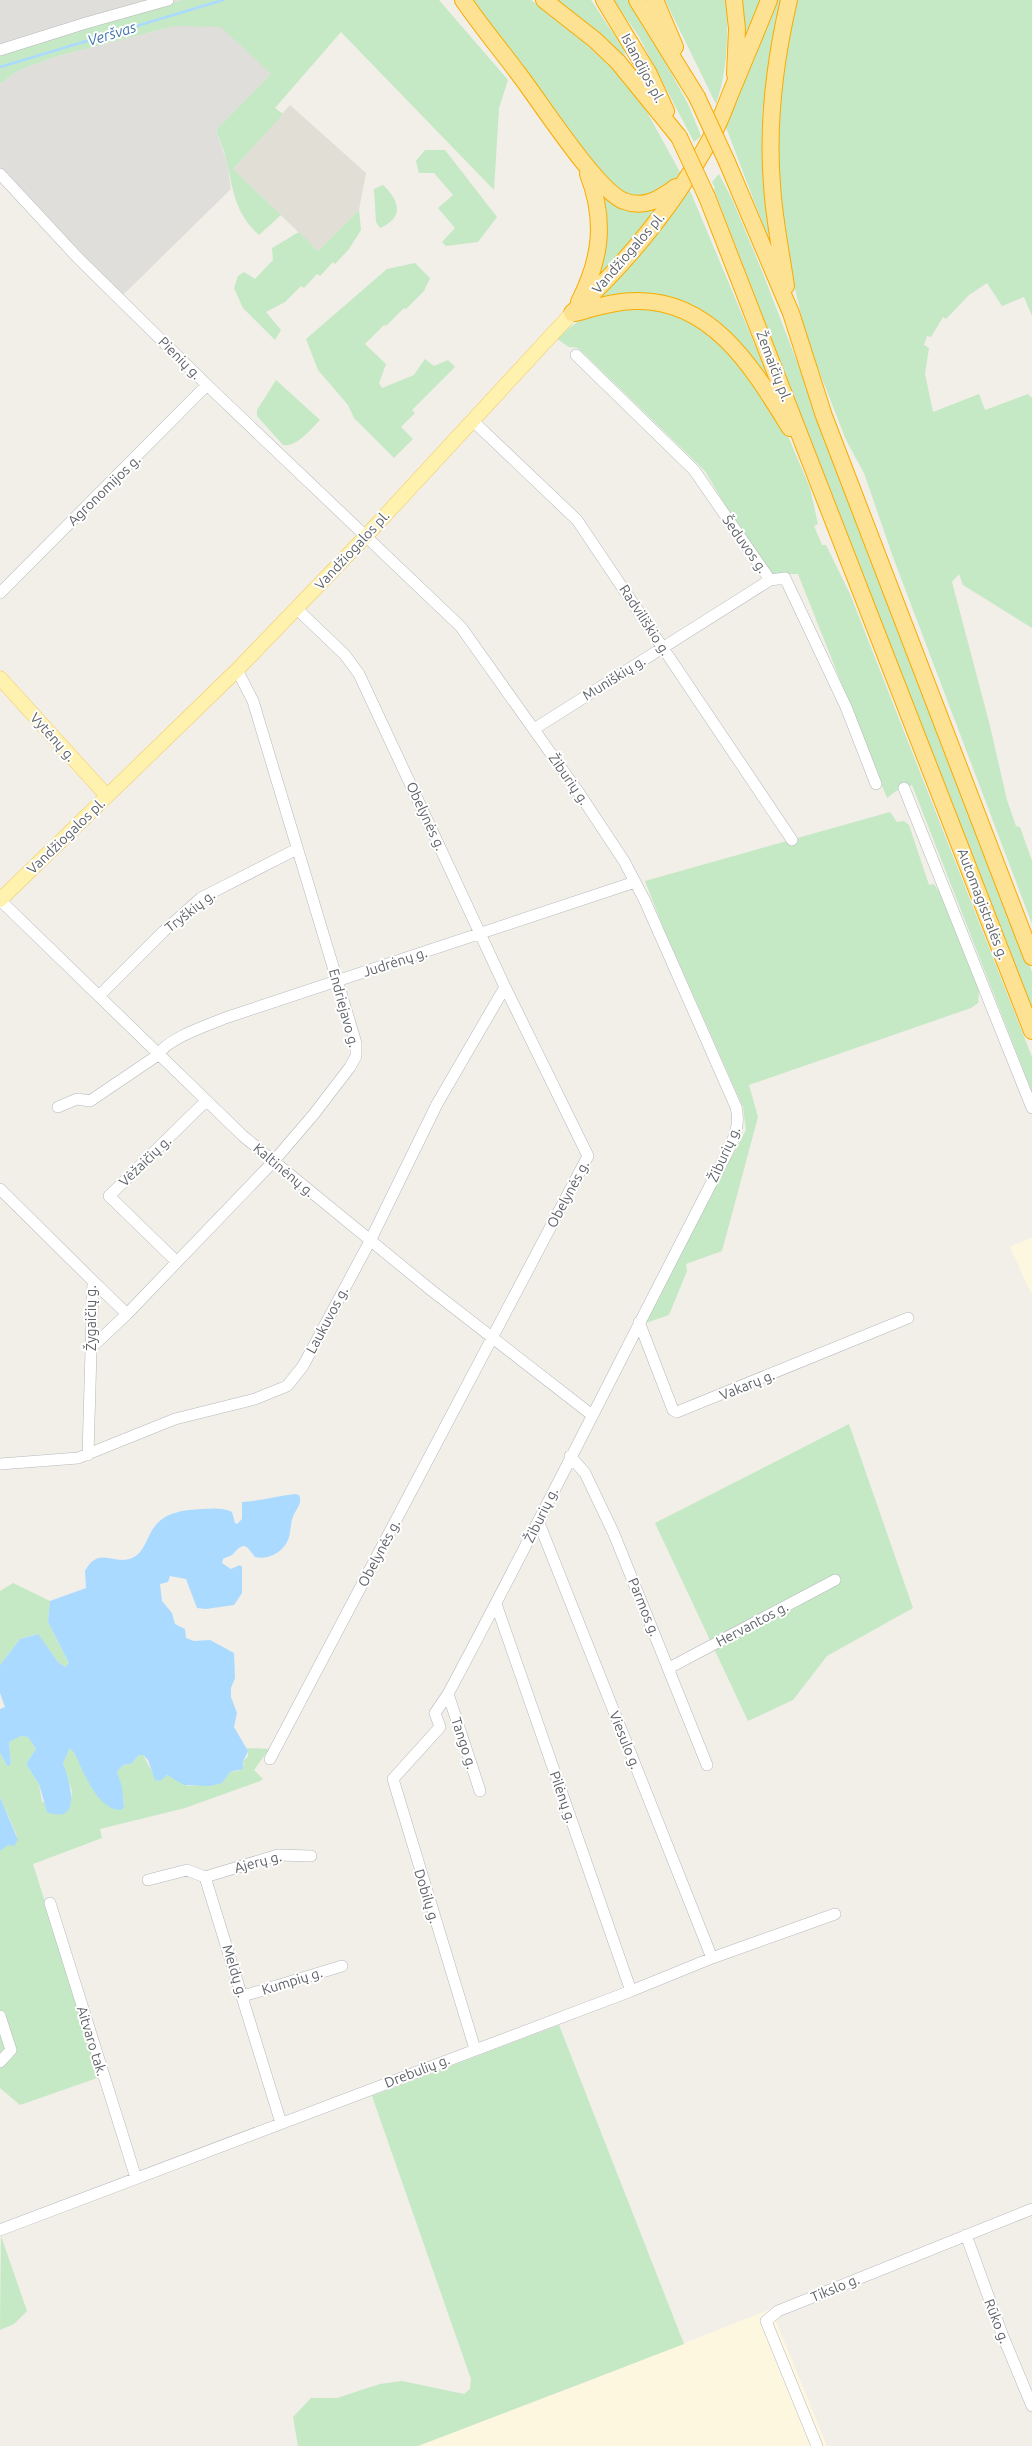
<svg xmlns="http://www.w3.org/2000/svg" width="1032" height="2446" viewBox="0 0 1032 2446" font-family="Ubuntu,sans-serif">
	<style>
		.commercial { fill: #fef7e0 }
		.industrial { fill: #e0deda }
		.education { fill: #e1ded6 }
		.green { fill: #c5e8c5 }
		.water { fill: #aadaff }
		.lines { fill: none; stroke-linecap: round; stroke-linejoin: round }
		.stream { stroke: #aadaff; stroke-width: 2.5 }
		.minor-casing { stroke: #b5b8bc; stroke-width: 12 }
		.major-casing { stroke: #f2c960; stroke-width: 15 }
		.highway-casing { stroke: #f9ab00; stroke-width: 18 }
		.minor { stroke: #fff; stroke-width: 11 }
		.major { stroke: #fff2af; stroke-width: 14 }
		.highway { stroke: #fde293; stroke-width: 16 }
		.highway-bridge-casing { stroke: #f9ab00; stroke-width: 18; stroke-linecap: butt }
		.highway-bridge { stroke: #fde293; stroke-width: 16 }
		.labels { text-anchor: middle; stroke-width: 4; stroke-linejoin: round; paint-order: stroke }
		.street-label { font-size: 14px; fill: #5f6368; stroke: #fff }
		.water-label { font-size: 15px; font-style: italic; fill: #4174aa; stroke: #fff }
	</style>
	<rect width="100%" height="100%" fill="#f1efe8"/>
	<path class="commercial" d="M1032 1237V1295L1010 1247Z
		M771 2309 827 2446H418L584 2383Z"/>
	<path class="industrial" d="M0 0H182L0 54Z
		M175 26H221L271 74 216 130 227 163 231 189 123 295 17 188 0 167V84L19 70 58 56Z"/>
	<path class="education" d="M290 105 366 173 359 210 318 251 233 169Z"/>
	<path class="green" d="M182 0H439L508 80 499 108 494 190 341 32 275 108 283 114 233 169 281 215 259 235C235 213 234 193 227 164 225 152 220 141 216 130L271 74 221 27 175 26 58 56 19 70 0 84V54Z
		M473 0H531L568 27 626 82 642 103 681 174 662 191 637 200 608 188 543 93Z
		M555 0H591L623 48 629 66Z
		M613 0H628L651 36 688 104 701 136 694 142 638 35Z
		M665 0H726C728 37 728 69 716 104Z
		M739 0H763L747 34Z
		M774 0H786L779 25 773 251 724 122 751 65Z
		M793 0H1032V316L1024 297 1002 306 987 283 969 295 946 319 943 317 931 337 927 336 924 345 929 348 925 374 933 412 979 394 985 410 1028 394 1032 398V628L963 585 959 574 952 582 989 722 1007 800 1016 826 1020 827 1032 861V924L893 557 864 473 846 440 807 340 787 255 777 167 779 83Z
		M425 150H445L497 217 478 242 446 246 442 242 455 228 438 208 453 195 434 173H419L416 161Z
		M719 174 732 199 762 271 1032 972V1010L714 190 715 188 712 182Z
		M383 185C398 199 406 217 380 228L376 222 374 189Z
		M688 186 770 381 766 383 689 308 595 302Z
		M601 193 663 206 592 290Z
		M359 210 361 230 349 249 335 264 333 262 320 276 317 274 304 288 301 286 285 302 266 312 281 330 275 340 243 308 234 288 238 276 244 272 255 279 273 260 272 248 299 232 318 251Z
		M415 263 430 278 424 291 406 309 404 308 386 326 384 325 365 344 386 364 379 383 382 388 414 375 425 359 434 366 448 360 455 367 412 410 415 413 401 427 413 439 394 458 354 418 348 405 318 370 306 339 387 269Z
		M659 307 714 332 769 402 788 436 810 488 818 524 814 526 822 545H826L850 594 1032 1057V1092L912 785 896 791 887 798 798 574H766L705 471 578 348 569 347 557 339C593 304 612 308 659 307Z
		M276 380 320 420C311 429 296 448 283 445L257 416V410Z
		M890 812 897 822 904 821 909 825 929 885 934 884 943 898 979 990 978 1003 971 1008 749 1085 758 1117 722 1251 686 1264 687 1271 669 1315 643 1324 746 1130 743 1107 663 927 645 881Z
		M849 1424 913 1608 827 1656 793 1700 748 1721 655 1523Z
		M13 1583 50 1601 48 1622 69 1663 65 1667 58 1662 37 1634 20 1639 0 1665V1591Z
		M21 1736 28 1737 36 1749 26 1764 39 1784 42 1802 70 1805 72 1791 63 1763 70 1748 75 1754 101 1799 124 1803 117 1772 123 1765 131 1764 139 1755H143L157 1781 167 1775 188 1786 222 1783 230 1772 238 1771 244 1765 243 1762 248 1756 247 1748 269 1749 254 1770 263 1779 260 1781 185 1808 100 1829 102 1838 33 1864 100 2077 20 2105 0 2088V1851L17 1836 0 1797V1753L8 1767 11 1763 9 1741Z
		M559 2025 684 2344 418 2446H298L293 2417 311 2398H337L380 2384 402 2381 464 2394 470 2389 471 2379 372 2096Z
		M1 2236 27 2311 14 2324 0 2330Z"/>
	<path class="water" d="M295 1494 299 1495C303 1503 296 1509 293 1517 290 1524 291 1533 288 1540 282 1553 268 1560 255 1557 247 1547 245 1540 234 1553 232 1556 226 1557 223 1559L222 1563 231 1569 240 1565 242 1567V1593L234 1605 206 1609 197 1608 186 1579 170 1576 168 1582 160 1584 162 1601 172 1613 175 1624 185 1629 186 1638 194 1641 210 1640 234 1653 235 1678 231 1688V1697L237 1713 234 1727 248 1751 243 1762V1769L230 1772 222 1783 210 1786 184 1785 167 1775 160 1781 155 1780 148 1760 143 1755H139L131 1764 123 1765 117 1772 122 1787 124 1807 121 1810C97 1810 84 1772 75 1754L70 1748 63 1763C69 1779 84 1826 47 1812L39 1784 26 1764 36 1749 28 1737 21 1736 9 1742 11 1763 8 1767 0 1753V1709L5 1707 0 1693V1665L20 1639 38 1634 58 1662 65 1667 69 1663 48 1622 50 1601 86 1588 85 1571C99 1545 113 1566 132 1558 143 1553 145 1543 150 1534 160 1513 181 1510 202 1509 212 1509 222 1507 232 1512L235 1523 237 1524 242 1519V1502C260 1501 276 1496 295 1494Z
		M0 1797 18 1840 14 1846 8 1845 0 1851Z"/>
	<g class="lines">
		<path class="stream" d="M0 67 223 0"/>
		<g class="minor-casing">
			<path id="minor" d="M0 50 86 23 168 0
				M0 174 78 258 207 385 461 627 579 793 624 861 645 901 736 1107C740 1124 735 1136 728 1151 634 1332 544 1514 448 1694L435 1713 440 1727 393 1779 475 2049
				M576 355 694 470 770 580
				M473 421 577 520 792 840
				M0 593 207 385
				M534 729 770 580 785 578 846 707 876 784
				M904 788 1032 1108
				M0 900 243 1136 431 1290 592 1415
				M99 996 164 931 201 898 297 849
				M58 1107 77 1099 90 1101 158 1055C168 1038 206 1026 225 1018L635 882
				M0 1189 93 1281 88 1455
				M177 1262 109 1196 206 1101
				M93 1281 127 1314
				M639 1322 673 1410 677 1412 908 1318
				M91 1348 127 1314 273 1162 314 1114 350 1067 356 1056V1043L253 701 237 670
				M570 1456 585 1473 614 1534 707 1765
				M0 1464 78 1458 175 1419 255 1399 287 1386 303 1366 370 1241 437 1104 505 987
				M539 1523 712 1958
				M496 1604 631 1991
				M669 1668 835 1580
				M448 1694 480 1791
				M270 1759 588 1156 505 987 359 674 345 655 296 608
				M205 1877 278 1855 311 1856
				M148 1880 187 1870 205 1877 281 2123
				M50 1903 136 2178
				M243 1996 342 1966
				M0 2016 11 2050 0 2062
				M0 2230 631 1991 712 1958 835 1914
				M966 2235 1002 2334 1032 2406
				M817 2446 766 2321 778 2311 1032 2209"/>
		</g>
		<g class="major-casing">
			<path id="major" d="M0 678 107 796
				M0 900 237 670 367 535 572 313"/>
		</g>
		<g class="highway-casing">
			<path id="highway" d="M463 0C480 25 500 49 518 73 539 100 597 191 624 201 644 209 660 199 676 187
				M544 0 595 40 618 62 679 137
				M604 0 649 74 666 111
				M637 0 697 97
				M655 0 675 47
				M734 0 737 29 735 74
				M727 162 791 313 824 416 1032 957
				M707 197 1032 1031
				M786 286C781 252 774 219 772 185 767 123 775 60 789 0
				M579 302C601 259 606 220 588 174
				M572 313C628 262 677 201 713 134 722 118 727 101 734 85 746 56 758 28 769 0
				M575 313C594 308 615 301 635 301 713 299 754 370 790 428"/>
		</g>
		<use href="#minor" class="minor"/>
		<use href="#major" class="major"/>
		<use href="#highway" class="highway"/>
		<g class="highway-bridge-casing">
			<path id="highway-bridge" d="M697 97 727 162
				M679 137 707 197"/>
		</g>
		<use href="#highway-bridge" class="highway-bridge"/>
	</g>
	<g class="labels">
		<g class="street-label">
			<text transform="translate(643 68) rotate(62)" y="5">Islandijos pl.</text>
			<text transform="translate(628 253) rotate(-49)" y="5">Vandžiogalos pl.</text>
			<text transform="translate(180 358) rotate(45)" y="5">Pienių g.</text>
			<text transform="translate(774 366) rotate(69)" y="5">Žemaičių pl.</text>
			<text transform="translate(104 490) rotate(-44)" y="5">Agronomijos g.</text>
			<text transform="translate(745 544) rotate(55)" y="5">Šeduvos g.</text>
			<text transform="translate(352 550) rotate(-47)" y="5">Vandžiogalos pl.</text>
			<text transform="translate(645 620) rotate(57)" y="5">Radviliškio g.</text>
			<text transform="translate(614 678) rotate(-32)" y="5">Muniškių g.</text>
			<text transform="translate(53 737) rotate(48)" y="5">Vytėnų g.</text>
			<text transform="translate(569 779) rotate(55)" y="5">Žiburių g.</text>
			<text transform="translate(426 816) rotate(65)" y="5">Obelynės g.</text>
			<text transform="translate(66 836) rotate(-44)" y="5">Vandžiogalos pl.</text>
			<text transform="translate(983 904) rotate(69)" y="5">Automagistralės g.</text>
			<text transform="translate(190 911) rotate(-38)" y="5">Tryškių g.</text>
			<text transform="translate(395 962) rotate(-18)" y="5">Judrėnų g.</text>
			<text transform="translate(344 1008) rotate(75)" y="5">Endriejavo g.</text>
			<text transform="translate(724 1154) rotate(-66)" y="5">Žiburių g.</text>
			<text transform="translate(145 1161) rotate(-44)" y="5">Vėžaičių g.</text>
			<text transform="translate(284 1170) rotate(40)" y="5">Kaltinėnų g.</text>
			<text transform="translate(568 1194) rotate(-62)" y="5">Obelynės g.</text>
			<text transform="translate(91 1318) rotate(-90)" y="5">Žygaičių g.</text>
			<text transform="translate(327 1320) rotate(-62)" y="5">Laukuvos g.</text>
			<text transform="translate(747 1385) rotate(-22)" y="5">Vakarų g.</text>
			<text transform="translate(541 1515) rotate(-64)" y="5">Žiburių g.</text>
			<text transform="translate(379 1553) rotate(-62)" y="5">Obelynės g.</text>
			<text transform="translate(644 1607) rotate(68)" y="5">Parmos g.</text>
			<text transform="translate(752 1624) rotate(-28)" y="5">Hervantos g.</text>
			<text transform="translate(625 1740) rotate(68)" y="5">Viesulo g.</text>
			<text transform="translate(464 1743) rotate(72)" y="5">Tango g.</text>
			<text transform="translate(563 1797) rotate(71)" y="5">Pilėnų g.</text>
			<text transform="translate(258 1862) rotate(-15)" y="5">Ajerų g.</text>
			<text transform="translate(427 1896) rotate(73)" y="5">Dobilų g.</text>
			<text transform="translate(235 1971) rotate(73)" y="5">Meldų g.</text>
			<text transform="translate(292 1981) rotate(-17)" y="5">Kumpių g.</text>
			<text transform="translate(92 2041) rotate(73)" y="5">Aitvaro tak.</text>
			<text transform="translate(417 2071) rotate(-21)" y="5">Drebulių g.</text>
			<text transform="translate(835 2288) rotate(-22)" y="5">Tikslo g.</text>
			<text transform="translate(997 2321) rotate(69)" y="5">Rūko g.</text>
		</g>
		<g class="water-label">
			<text transform="translate(112 34) rotate(-17)" y="5">Veršvas</text>
		</g>
	</g>
</svg>
